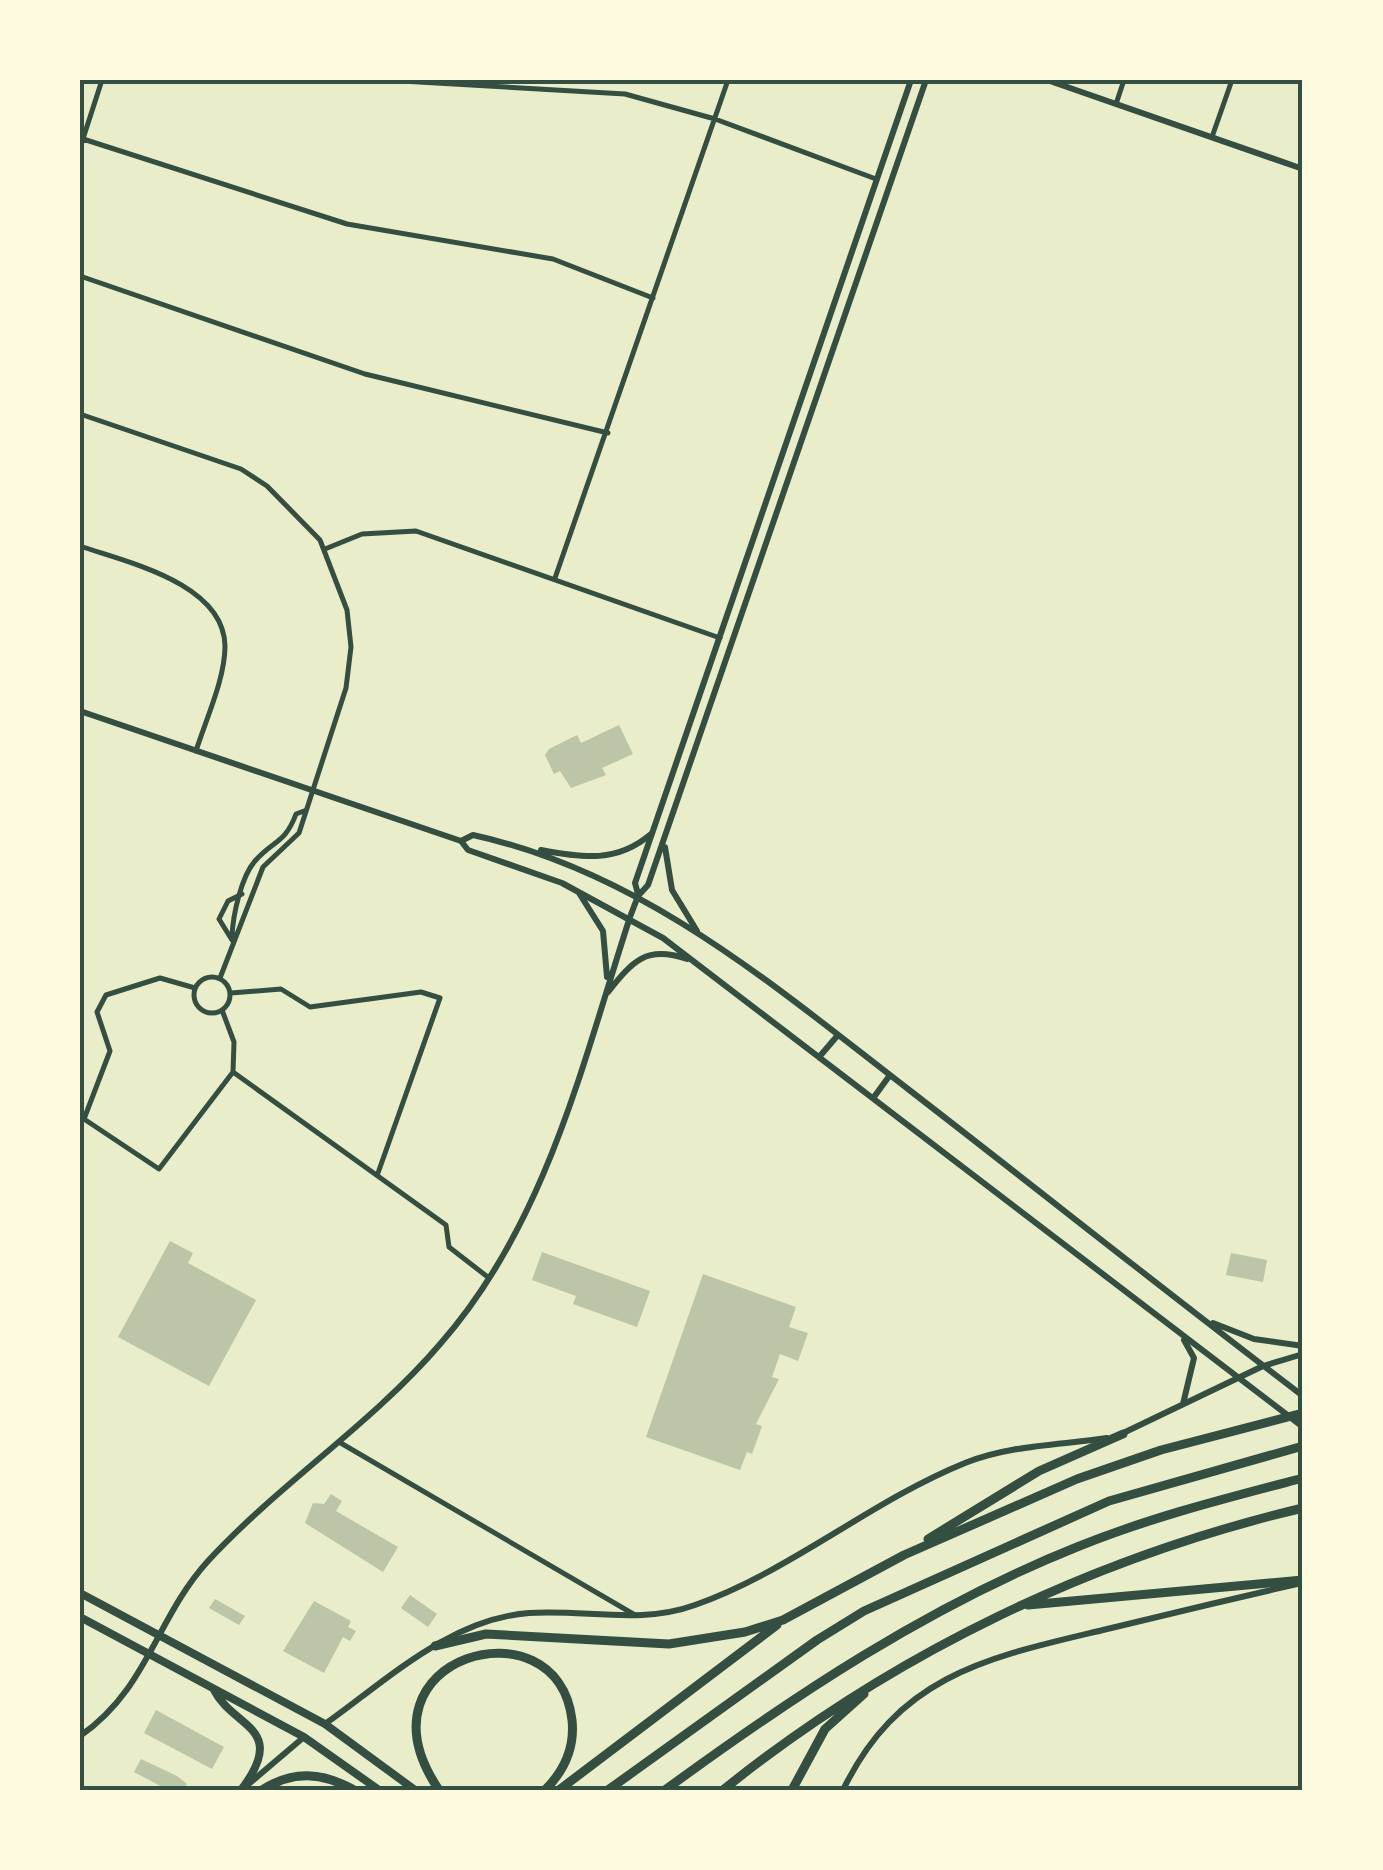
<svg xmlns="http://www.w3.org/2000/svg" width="1383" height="1870" viewBox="0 0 1383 1870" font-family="'Nunito Sans',sans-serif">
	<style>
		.building { fill: #bcc5a7 }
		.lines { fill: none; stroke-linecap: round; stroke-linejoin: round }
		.minor { stroke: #344e41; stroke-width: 5 }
		.tertiary { stroke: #344e41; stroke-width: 6 }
		.secondary { stroke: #344e41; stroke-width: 6 }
		.trunk { stroke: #344e41; stroke-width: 8 }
		.motorway { stroke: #344e41; stroke-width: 9 }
		.neatline { fill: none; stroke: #344e41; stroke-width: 4 }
	</style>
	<rect width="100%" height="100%" fill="#e9edc9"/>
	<path class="building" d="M619 725 633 754 602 768 606 775 571 788 560 771 554 774 545 755 549 749 577 735 581 743Z
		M170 1241 193 1253 188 1263 256 1300 209 1386 118 1337Z
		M542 1252 650 1291 637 1327 573 1304 576 1296 532 1280Z
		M1231 1253 1267 1260 1263 1282 1226 1275Z
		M703 1274 796 1307 789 1327 808 1333 798 1361 780 1354 772 1377 779 1379 756 1424 762 1426 752 1454 747 1452 740 1470 646 1437Z
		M331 1494 342 1501 336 1511 398 1547 383 1572 305 1523 313 1503 324 1504Z
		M410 1595 437 1614 428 1627 401 1608Z
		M215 1599 245 1616 239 1625 209 1608Z
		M314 1601 351 1621 348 1627 356 1631 350 1641 343 1637 324 1673 283 1651Z
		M156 1710 224 1747 212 1769 144 1733Z
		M141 1759 177 1776 187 1784 183 1790H168L134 1772Z"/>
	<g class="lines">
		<path class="minor" d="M384 80 625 94 715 119 876 179
			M1116 104 1124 80
			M1212 137 1232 80
			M80 138 347 224 553 259 653 298
			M80 148 102 80
			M80 276 365 374 608 433
			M80 414 241 469 267 486 320 540 347 610 351 647 346 688 299 833 263 867 220 978
			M80 546C126 562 224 583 225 646 225 679 206 719 196 751
			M325 549 362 534 416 531 720 638
			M555 578 728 80
			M232 936C233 915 241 877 255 861 273 840 285 844 296 814L304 811
			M232 940 219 919 228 901 242 894
			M194 995a18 18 0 1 1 36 0a18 18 0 1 1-36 0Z
			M195 988 160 978 106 995 97 1012 110 1051 84 1119 159 1169 233 1072
			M231 993 281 989 310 1007 421 992 440 998 378 1173
			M222 1010 234 1042 233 1072 446 1225 449 1247 489 1278
			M339 1442 635 1615"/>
		<path class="tertiary" d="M1047 80 1303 169"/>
		<path class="secondary" d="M80 711 461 841 468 850 562 883 663 938 1303 1427
			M461 841 473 835C642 872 773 985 908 1089 1040 1191 1170 1295 1303 1396
			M665 847 672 890 697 931
			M541 850C583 858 617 863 651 834
			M579 893 603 931 607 977
			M638 894 635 883 911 80
			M608 992C633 961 646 945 687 959
			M820 1056 838 1035
			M874 1097 890 1075
			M1213 1323 1254 1339 1303 1346
			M1183 1404 1194 1358 1184 1340
			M1119 1435 1263 1366 1303 1354
			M325 1724C387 1680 450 1619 529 1613 585 1609 640 1625 695 1605 791 1571 871 1501 965 1463 1009 1445 1061 1445 1107 1438
			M80 1736C148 1689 156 1618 208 1561 280 1483 372 1424 441 1343 546 1223 582 1065 630 917L638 896 648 885 926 80
			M244 1788 304 1737
			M843 1790C899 1674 990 1657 1103 1630 1168 1614 1232 1599 1297 1584"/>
		<path class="trunk" d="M80 1593 325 1724 415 1790
			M80 1617 304 1737 379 1790
			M214 1690C233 1728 289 1727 241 1790"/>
		<path class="motorway" d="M928 1539 1039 1471 1123 1434
			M1028 1605 1303 1580
			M435 1646 486 1634 669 1644 745 1632 783 1620 904 1555 1077 1479 1161 1450 1303 1413
			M262 1790C293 1770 322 1772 354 1790
			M439 1790C348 1656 558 1598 572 1720 575 1748 564 1771 545 1790
			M559 1790 777 1625
			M608 1790 817 1640 864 1611 1109 1501 1303 1446
			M665 1790C795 1695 927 1607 1077 1547 1151 1517 1227 1498 1303 1478
			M723 1790C892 1654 1092 1558 1303 1508
			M792 1790 825 1729 864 1694"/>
	</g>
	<rect width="1383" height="1870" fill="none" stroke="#fefae0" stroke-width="165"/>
	<rect x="82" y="82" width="1218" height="1706" class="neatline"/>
</svg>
